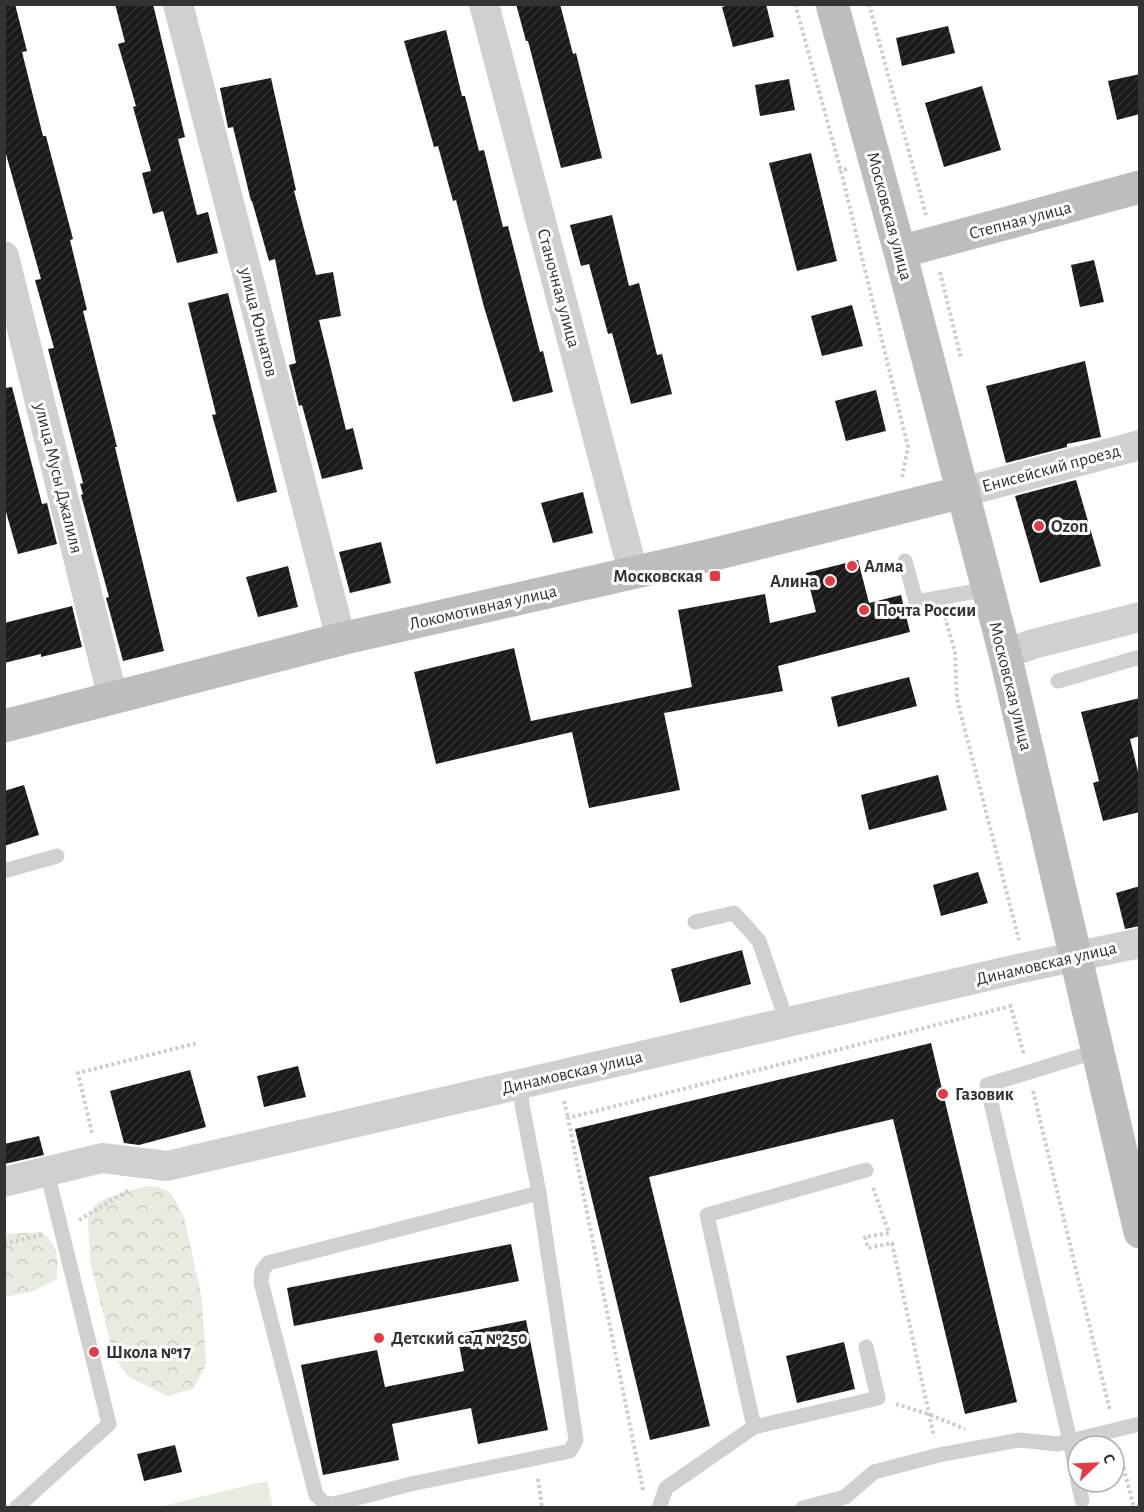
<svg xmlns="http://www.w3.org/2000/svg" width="1144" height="1512" viewBox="0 0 1144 1512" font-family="'Alegreya Sans',sans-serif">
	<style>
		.forest { fill: url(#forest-crowns) }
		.pitch { fill: #e6ecdf }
		.building { fill: url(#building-hatch) }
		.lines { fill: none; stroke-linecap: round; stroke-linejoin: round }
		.path { stroke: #cdcdcd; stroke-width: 4; stroke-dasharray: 3 3; stroke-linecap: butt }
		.lane { stroke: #d0d0d0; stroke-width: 15 }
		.street { stroke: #d0d0d0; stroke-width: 30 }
		.secondary { stroke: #bdbdbd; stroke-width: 33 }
		.poi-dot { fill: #e63946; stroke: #fff; stroke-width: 2 }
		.labels { text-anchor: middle; stroke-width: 6; stroke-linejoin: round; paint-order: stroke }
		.street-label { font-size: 18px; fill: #333; stroke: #fff }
		.poi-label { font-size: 18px; font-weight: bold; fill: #333; stroke: #fff; text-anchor: start }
	</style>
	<defs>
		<pattern id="forest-crowns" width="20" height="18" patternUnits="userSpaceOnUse" patternTransform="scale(1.5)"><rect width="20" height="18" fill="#e6ecdf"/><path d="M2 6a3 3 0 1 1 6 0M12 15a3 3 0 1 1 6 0" fill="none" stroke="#c6cbc0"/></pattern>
		<pattern id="building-hatch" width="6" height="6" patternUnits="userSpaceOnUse" patternTransform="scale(1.5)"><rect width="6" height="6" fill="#1a1a1a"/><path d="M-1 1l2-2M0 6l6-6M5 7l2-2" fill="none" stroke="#333"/></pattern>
	</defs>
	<rect width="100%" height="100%" fill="#fff"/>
	<path class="forest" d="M145 1186 158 1187 171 1193 184 1217 202 1299 206 1364 193 1389 167 1396 129 1377 114 1358 90 1261 88 1217 95 1205 106 1198Z
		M41 1232C60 1246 57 1257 57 1279L34 1291 5 1297V1234Z"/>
	<path class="pitch" d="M267 1481 273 1507H158Z"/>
	<path class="building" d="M4 4H15L27 51 22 52 43 136H46L73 239 70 240 87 310 83 311 117 447H115L164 651 123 661 106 598 109 597 81 495 83 494 80 484 83 483 48 349 54 348 35 280 41 279 4 147Z
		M115 4H153L185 137 178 139 197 215 208 212 218 253 177 263 163 211 153 214 142 173 151 171 133 107 136 106 118 44 125 42Z
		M516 4H560L573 54 576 53 602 158 561 168 528 41H526Z
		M733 4H766L774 37 733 47 722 7Z
		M948 26 955 53 902 66 896 38Z
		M446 30 462 96H465L479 151 484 150 503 227 508 226 540 352 543 351 553 392 513 402 484 307 456 200 453 201 438 146 434 147 404 41Z
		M1140 74V114L1117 120 1108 81Z
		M271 78 296 190 294 191 316 275 333 272 341 316 319 320 346 430 353 428 363 469 322 479 302 405 299 406 289 365 296 363 275 259 269 261 252 201H251L233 127 228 128 220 88Z
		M789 79 795 110 760 116 755 85Z
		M982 86 1001 150 944 167 925 103Z
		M811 153 837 261 797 271 769 163Z
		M612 215 629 286 639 283 657 355 662 354 672 394 631 404 612 333 608 334 589 264 581 266 570 225Z
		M1094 260 1104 302 1080 307 1071 265Z
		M228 293 277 492 237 502 212 415 216 414 188 303Z
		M852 305 863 346 822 356 811 316Z
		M1085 361 1101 437 1067 444V447L1006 463 986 386Z
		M12 387 42 504 47 503 57 544 18 554 4 505V388Z
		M876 390 886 431 846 441 835 401Z
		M1076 480 1101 566 1040 583 1015 496Z
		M583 492 593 533 553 543 541 503Z
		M381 542 391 583 350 593 339 552Z
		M858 560 869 603 901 595 910 632 778 666 783 691 664 713 680 790 589 808 572 732 436 764 414 672 514 648 531 721 692 687 678 610 765 594 770 623 816 612 806 573Z
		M288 566 298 607 258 617 246 577Z
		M72 606 82 647 41 657V654L4 663V623Z
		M909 677 917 706 838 727 831 697Z
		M1140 698V736L1130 739 1140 780V812L1103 821 1093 783 1099 781 1081 712Z
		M938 775 947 810 869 830 861 795Z
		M24 785 39 835 4 846V791Z
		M978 872 988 903 941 916 933 885Z
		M1140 886V926L1125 929 1116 893Z
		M742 950 751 984 680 1003 671 969Z
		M931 1043 1017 1402 965 1414 893 1119 649 1177 710 1426 650 1440 575 1129Z
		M298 1066 306 1097 264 1107 257 1076Z
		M190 1070 206 1127 139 1145 124 1143 110 1091Z
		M39 1136 44 1155 4 1164V1144Z
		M511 1244 519 1281 294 1326 287 1288Z
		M526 1320 548 1430 478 1444 471 1408 392 1424 399 1460 323 1475 301 1365 377 1350 385 1387 464 1371 457 1334Z
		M844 1342 855 1389 797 1403 786 1356Z
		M175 1445 182 1472 144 1481 137 1454Z"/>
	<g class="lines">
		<path class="path" d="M795 4 841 171
			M869 4 926 215
			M847 169 841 171 908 447 902 478
			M940 272 961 358
			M945 617 955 652 957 699 1019 940
			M1010 1004 1024 1055
			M1033 1091 1110 1411
			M564 1101 568 1118
			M92 1133 78 1073 197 1043
			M873 1188 889 1233 865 1237 868 1248 892 1243 934 1437
			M79 1220 129 1190
			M4 1244 42 1235
			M896 1404 928 1414 965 1429
			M1119 1450 1134 1508
			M538 1479 542 1508
			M643 1490 568 1118 1011 1006"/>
		<path class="lane" d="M905 561 916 602 988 589
			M1058 681 1140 657
			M4 871 57 856
			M695 922 734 913 759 941 787 1022
			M1097 1051 987 1085 1070 1441 1140 1424
			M521 1084 522 1105 539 1193 576 1440 570 1451 411 1484 334 1504 324 1503 316 1495 261 1282 262 1271 268 1263 539 1193
			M754 1427 878 1398 866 1347
			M1078 1482 1082 1500
			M16 1508 109 1424 47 1172
			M659 1508 666 1488 754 1427 707 1215 866 1170
			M803 1508 845 1497 874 1472 939 1455 1019 1440 1058 1444 1070 1441 1078 1480"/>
		<path class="street" d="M178 4 341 639
			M484 4 633 572
			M4 256 113 699
			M963 492 1140 445
			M1005 654 1033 644 1140 617
			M4 1182 102 1158 167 1166 1017 969 1140 943"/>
		<path class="secondary" d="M832 4 900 252 1005 654 1140 1232
			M900 252 1140 187
			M4 726 341 639 711 555 963 492"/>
	</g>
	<g class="poi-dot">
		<circle cx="1039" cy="526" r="6"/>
		<circle cx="852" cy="566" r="6"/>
		<rect x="709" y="570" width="12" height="12" rx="3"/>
		<circle cx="830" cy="581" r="6"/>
		<circle cx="864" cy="610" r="6"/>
		<circle cx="943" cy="1094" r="6"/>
		<circle cx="379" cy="1338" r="6"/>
		<circle cx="94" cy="1352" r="6"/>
	</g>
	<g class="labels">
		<g class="street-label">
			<text transform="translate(890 216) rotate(75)" y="6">Московская улица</text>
			<text transform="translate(1020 220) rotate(-15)" y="6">Степная улица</text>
			<text transform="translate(559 288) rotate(75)" y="6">Станочная улица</text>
			<text transform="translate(259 322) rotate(76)" y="6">улица Юннатов</text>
			<text transform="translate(1051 468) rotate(-15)" y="6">Енисейский проезд</text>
			<text transform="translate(59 478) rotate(76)" y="6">улица Мусы Джалиля</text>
			<text transform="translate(483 607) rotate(-13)" y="6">Локомотивная улица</text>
			<text transform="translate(1011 686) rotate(76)" y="6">Московская улица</text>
			<text transform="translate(1046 963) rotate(-13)" y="6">Динамовская улица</text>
			<text transform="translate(572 1072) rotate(-13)" y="6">Динамовская улица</text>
		</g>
		<g class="poi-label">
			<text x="1051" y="532">Ozon</text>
			<text x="864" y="572">Алма</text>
			<text x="703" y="582" text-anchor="end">Московская</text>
			<text x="818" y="587" text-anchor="end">Алина</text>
			<text x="876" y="616">Почта России</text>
			<text x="955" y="1100">Газовик</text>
			<text x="391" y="1344">Детский сад №250</text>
			<text x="106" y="1358">Школа №17</text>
		</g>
	</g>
	<rect width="1144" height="1512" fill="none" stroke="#333333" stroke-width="12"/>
	<g transform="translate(1096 1464) rotate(67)"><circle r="28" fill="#ffffff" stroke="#adadad" stroke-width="1.5"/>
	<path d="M0-4.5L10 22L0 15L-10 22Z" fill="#e63946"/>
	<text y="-9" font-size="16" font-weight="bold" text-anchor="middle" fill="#333333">С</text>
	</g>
</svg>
